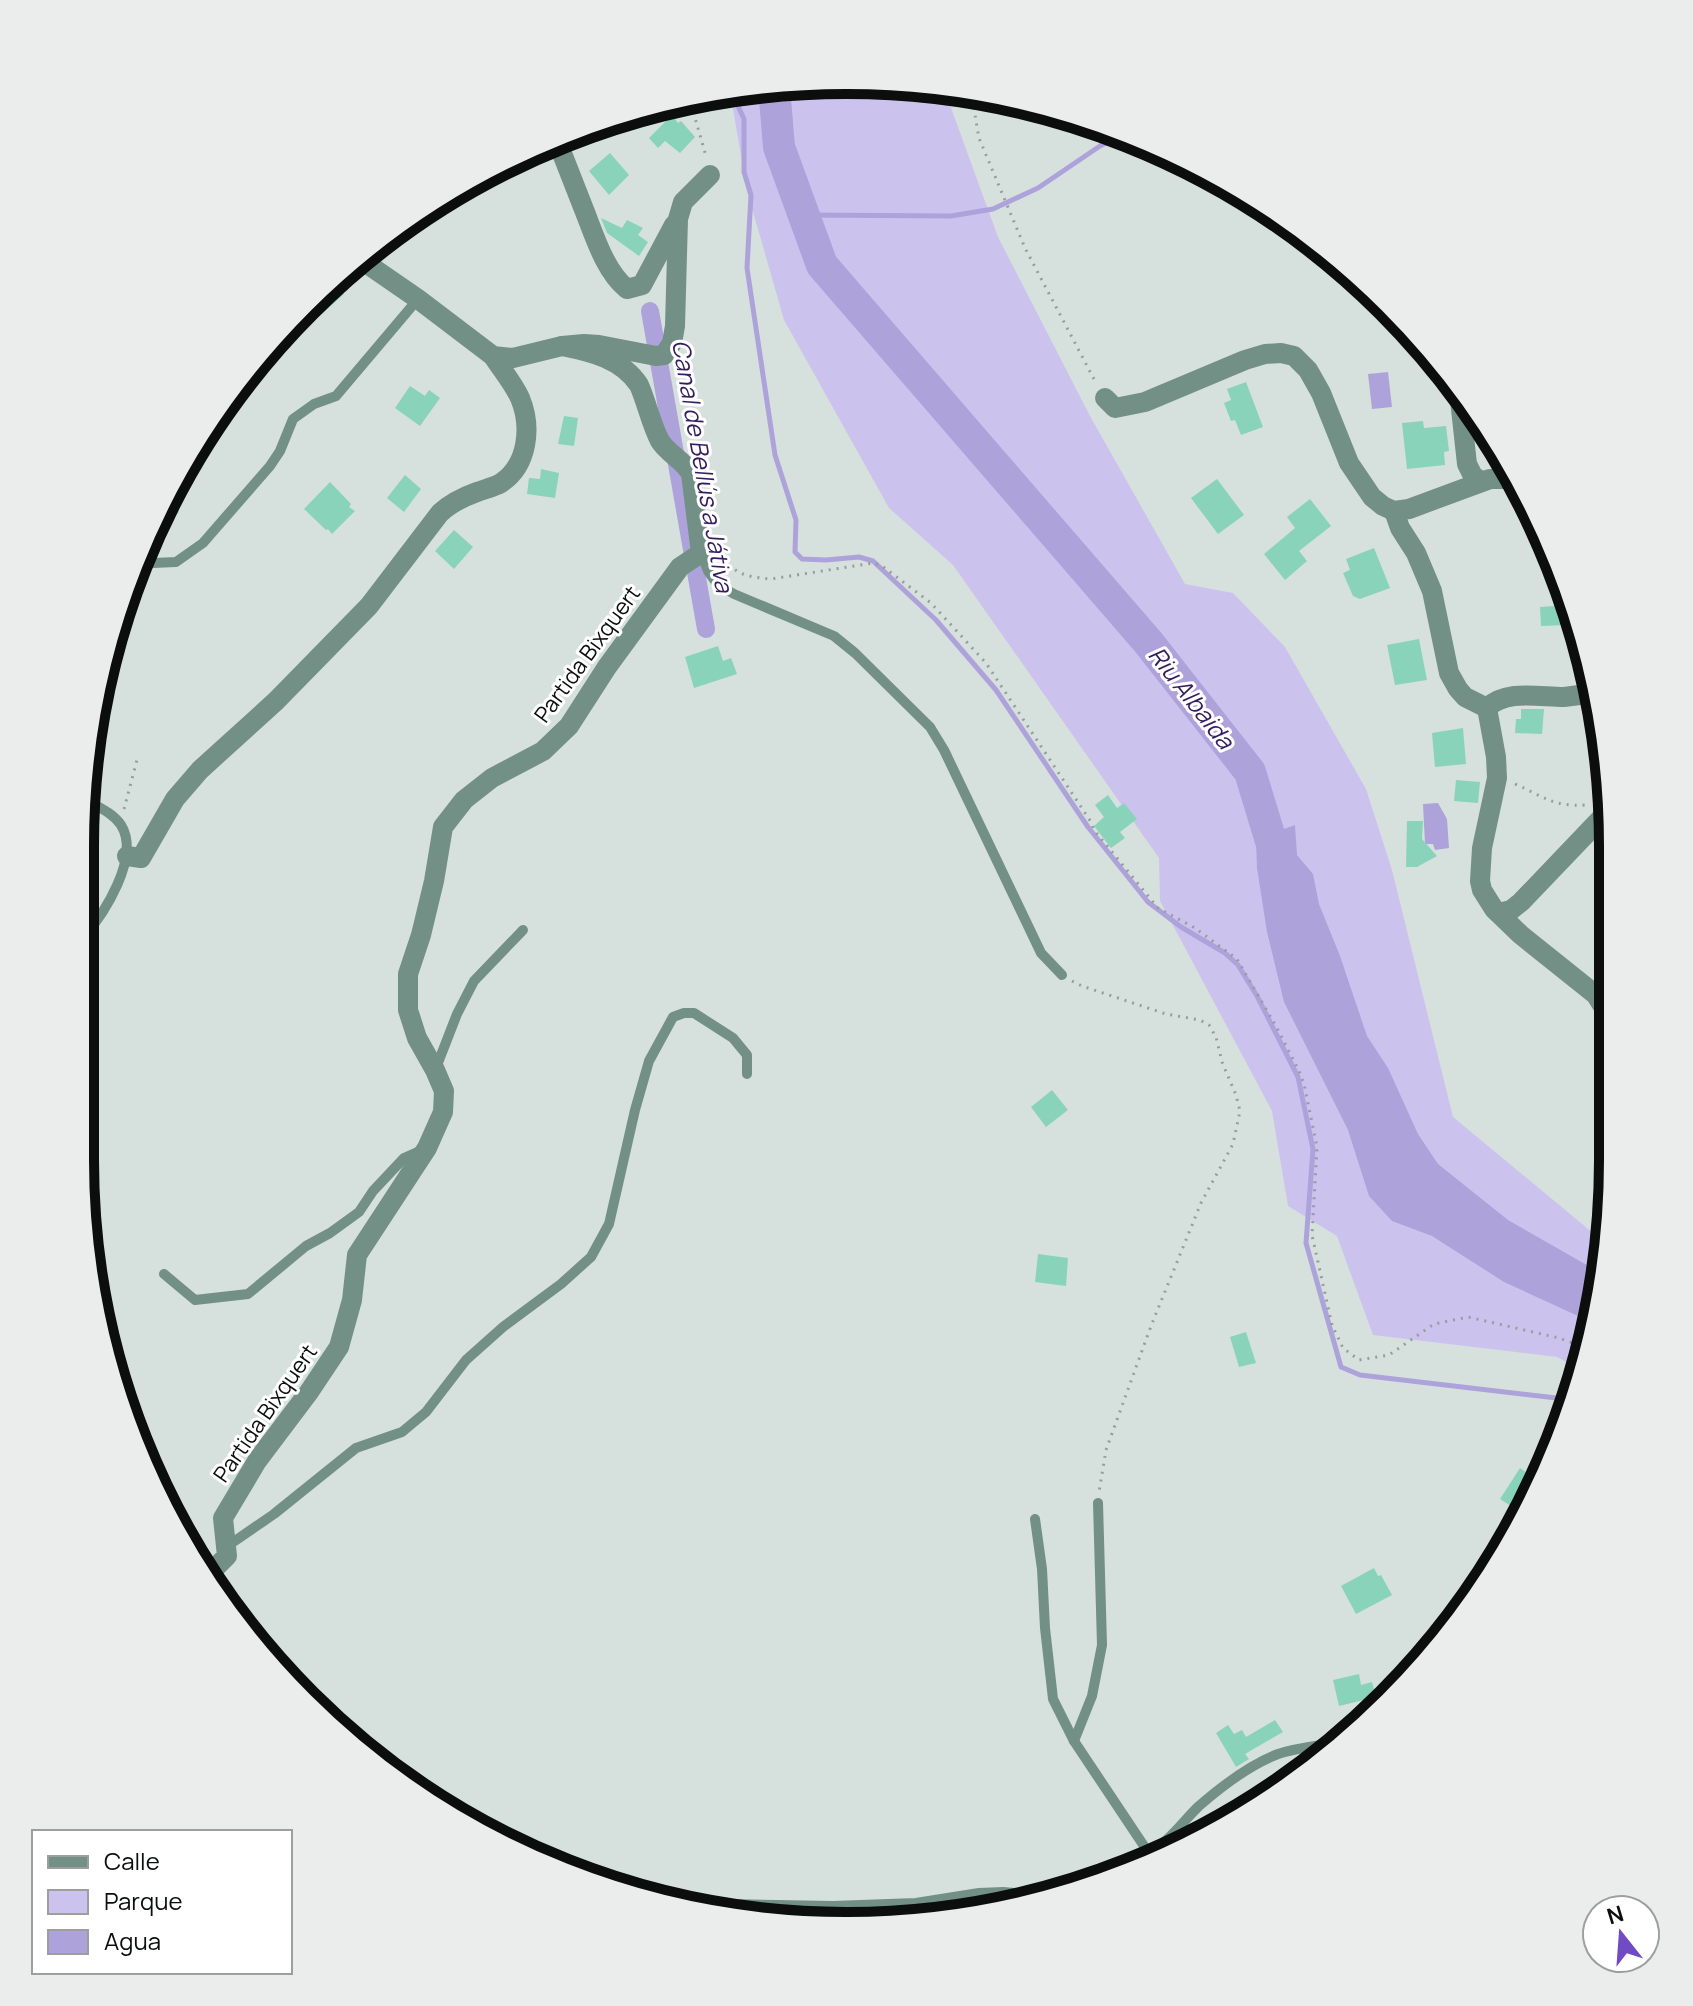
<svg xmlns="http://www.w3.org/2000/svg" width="1693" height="2006" font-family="Manrope,sans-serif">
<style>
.green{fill:#cbc3ee}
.water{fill:#aea2db}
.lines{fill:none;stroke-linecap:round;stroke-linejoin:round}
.stream{stroke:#aea2db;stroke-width:5}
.canal{stroke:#aea2db;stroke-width:18}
.river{stroke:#aea2db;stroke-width:32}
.building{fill:#89d3bb}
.path{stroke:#969e9b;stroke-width:3;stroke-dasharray:2 6;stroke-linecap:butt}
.lane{stroke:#739086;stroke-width:10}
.street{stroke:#739086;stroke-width:20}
.labels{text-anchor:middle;stroke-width:6;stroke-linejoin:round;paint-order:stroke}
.street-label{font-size:22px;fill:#0b0e0d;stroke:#fff}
.water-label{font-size:24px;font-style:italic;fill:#331d5f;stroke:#fff}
.rim{fill:none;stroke:#0b0e0d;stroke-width:10}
</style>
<rect width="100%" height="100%" fill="#d6e1dd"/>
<path class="green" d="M847 80 947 90 950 105 998 237 1090 416 1185 584 1233 593 1285 647 1366 789 1392 870 1453 1117 1605 1243 1580 1369 1557 1357 1373 1335 1337 1236 1288 1206 1272 1111 1160 901 1159 858 953 565 889 508 784 320 747 191 730 91Z"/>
<g class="water">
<path d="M1388 372 1392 407 1372 409 1368 374Z"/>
<path d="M1438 803 1447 819 1449 848 1435 850 1433 844H1425L1423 804Z"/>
<path d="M1295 825 1297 855 1313 874 1319 904 1340 956 1367 1036 1388 1068 1418 1134 1438 1164 1508 1220 1599 1272 1589 1321 1504 1282 1432 1236 1392 1221 1369 1196 1348 1130 1284 1002 1267 932 1257 868 1256 839Z"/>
</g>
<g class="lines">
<g class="stream">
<path d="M731 91 744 119V172L751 195 747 268 775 455 796 520 795 552 802 559 826 560 859 557 873 561 936 620 996 690 1088 827 1148 902 1181 927 1225 953 1238 965 1257 996 1298 1077 1313 1149 1306 1243 1341 1367 1360 1375 1574 1400"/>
<path d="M804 215 951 216 993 209 1038 188 1100 146 1124 134"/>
</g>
<path class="canal" d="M650 311 706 629"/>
<path class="river" d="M774 87 779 147 822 265 1148 642 1250 772 1282 877"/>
</g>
<g class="building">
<path d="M672 115 678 123 681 121 695 137 680 153 665 141 658 148 649 138Z"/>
<path d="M610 153 629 175 609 195 589 171Z"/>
<path d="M601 218 622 228 627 220 643 228 638 235 648 242 639 256 607 233Z"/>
<path d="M333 279 344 294 312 323 302 312Z"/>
<path d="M1246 382 1263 427 1241 435 1235 420 1231 421 1224 403 1231 400 1227 389Z"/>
<path d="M410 386 425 396 429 390 440 398 420 426 395 408Z"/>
<path d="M564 416 578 418 574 446 558 444Z"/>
<path d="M1423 421 1424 428 1446 426 1449 451 1444 452 1445 465 1407 469 1402 423Z"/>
<path d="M541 469 559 473 555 498 527 494 529 478 540 479Z"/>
<path d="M405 475 421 489 404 512 387 498Z"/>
<path d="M1217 479 1244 515 1218 534 1191 498Z"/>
<path d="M330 482 351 504 349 507 355 511 332 534 328 529 326 530 304 509Z"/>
<path d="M165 498 179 512 149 541 159 508Z"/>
<path d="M1310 499 1331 526 1299 551 1307 561 1285 580 1264 554 1295 528 1287 517Z"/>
<path d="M454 530 473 547 454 569 435 551Z"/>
<path d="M1374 548 1390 588 1360 599 1353 596 1343 573 1350 570 1346 559Z"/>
<path d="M1567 605 1568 625 1541 626 1540 607Z"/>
<path d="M1419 639 1427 680 1395 685 1387 645Z"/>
<path d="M718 646 723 661 731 658 737 674 694 688 685 657Z"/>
<path d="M1521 709H1544L1542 734 1515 733 1516 719H1521Z"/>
<path d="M1463 728 1466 764 1435 767 1432 733Z"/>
<path d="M1456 780 1480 782 1478 803 1454 801Z"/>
<path d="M1108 795 1117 808 1124 803 1137 819 1120 832 1125 838 1111 848 1094 826 1104 817 1095 805Z"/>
<path d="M1407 821H1423L1422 839 1437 856 1417 867H1406Z"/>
<path d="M1613 894V930L1594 908Z"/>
<path d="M1052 1090 1068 1110 1046 1127 1031 1107Z"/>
<path d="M1038 1254 1068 1258 1066 1286 1035 1282Z"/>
<path d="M1246 1332 1256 1363 1239 1367 1230 1337Z"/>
<path d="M1520 1468 1538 1481 1523 1514 1500 1499Z"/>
<path d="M1374 1568 1378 1576 1381 1575 1392 1595 1356 1614 1341 1586Z"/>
<path d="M1359 1674 1361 1685 1372 1682 1376 1697 1339 1706 1333 1680Z"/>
<path d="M1275 1720 1283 1732 1245 1754 1249 1759 1236 1767 1216 1733 1228 1725 1234 1734 1242 1730 1246 1737Z"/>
</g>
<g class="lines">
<g class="path">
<path d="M971 92 979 138 1025 248 1095 381"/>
<path d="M689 97 706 156"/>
<path d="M719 552C733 574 746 577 771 579L873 563 882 566 931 603 986 663 1091 822 1094 830 1158 908 1195 928 1237 959 1277 1028 1299 1071 1304 1084 1317 1147 1312 1235 1332 1325 1343 1348 1359 1360 1389 1355 1434 1324 1468 1317 1559 1338 1584 1347"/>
<path d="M1515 784C1545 797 1552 807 1587 805"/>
<path d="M124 809 138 756"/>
<path d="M1072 981 1082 986 1166 1014 1200 1020 1209 1025 1216 1037 1222 1062 1236 1095 1240 1111 1233 1144 1201 1203 1151 1326 1106 1450 1099 1492"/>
</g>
<g class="lane">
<path d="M701 553 708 571 718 585 734 594 834 636 855 653 930 727 944 750 1041 953 1062 975"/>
<path d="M143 560 153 563 176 562 203 543 270 466 280 451 293 419 314 404 336 396 418 299"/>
<path d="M83 938C104 914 141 857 121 825 113 813 98 807 86 800"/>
<path d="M82 1027V1015"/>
<path d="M436 1068 457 1014 474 981 523 930"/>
<path d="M164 1274 195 1300 248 1294 306 1246 330 1233 359 1212 373 1191 404 1158 422 1150"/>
<path d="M1035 1519 1042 1569 1045 1628 1053 1699 1074 1741 1148 1852"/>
<path d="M226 1547 274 1514 356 1448 402 1432 426 1412 466 1360 503 1327 561 1284 591 1257 609 1224 635 1110 649 1061 673 1017 684 1013H694L733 1038 747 1055V1074"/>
<path d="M1074 1741 1092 1696 1102 1645 1098 1503"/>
<path d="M1140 1867 1147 1859 1148 1852C1168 1844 1183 1821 1199 1806 1222 1786 1249 1765 1278 1754 1296 1748 1316 1746 1334 1743"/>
<path d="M689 1906 728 1904 833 1906 916 1903 979 1893 1003 1892 1036 1895"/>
</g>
<g class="street">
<path d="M556 138C565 161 574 184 583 207 594 234 604 270 627 289L642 285 674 225"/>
<path d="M360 259 418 299 493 356 513 358 562 346 584 344 599 345 656 356 664 355 672 343 675 326 678 219 683 202 710 175"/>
<path d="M1459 391 1467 464 1473 476 1481 481"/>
<path d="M1105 398 1115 408 1145 402 1245 360 1265 354 1281 353 1294 356 1308 370 1321 393 1349 463 1372 497 1383 506 1394 511 1409 509 1490 479H1508L1518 485"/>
<path d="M1394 511 1400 528 1416 553 1432 591 1449 673 1458 689 1465 697 1487 708"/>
<path d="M1597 691C1586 694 1575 696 1564 697 1539 697 1506 689 1487 708L1496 757 1497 778 1482 848 1480 881 1482 890 1494 909 1521 935 1596 995 1612 1021"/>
<path d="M127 856 141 858 175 799 200 770 276 701 369 606 440 513C451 503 463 497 477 492 485 489 494 487 501 483 528 465 532 427 520 398 513 383 502 370 493 356"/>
<path d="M1499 913 1511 910 1521 902 1609 810"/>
<path d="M209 1574 227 1556 223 1518 257 1461 309 1392 339 1347 352 1300 357 1255 427 1148 443 1112 444 1091 435 1070 417 1038 408 1010V974L421 935 434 881 443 827 464 800 492 778 543 751 569 726 607 667 680 567 701 553 691 474C684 460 668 454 660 441 651 424 647 403 639 385 622 359 592 352 562 346"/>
</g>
</g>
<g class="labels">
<g class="street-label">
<text transform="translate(587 654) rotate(-54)" y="8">Partida Bixquert</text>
<text transform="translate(265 1413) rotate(-55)" y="8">Partida Bixquert</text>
</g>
<g class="water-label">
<text transform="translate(702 466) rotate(80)" y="8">Canal de Bellús a Játiva</text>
<text transform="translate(1191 698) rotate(52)" y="8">Riu Albaida</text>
</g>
</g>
<path d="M0 0H1693V2006H0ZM846 94H847A752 752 0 0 1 1599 846V1160A752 752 0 0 1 847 1912H846A752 752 0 0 1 94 1160V846A752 752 0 0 1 846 94Z" fill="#ebecec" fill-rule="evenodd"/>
<path class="rim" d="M846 94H847A752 752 0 0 1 1599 846V1160A752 752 0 0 1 847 1912H846A752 752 0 0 1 94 1160V846A752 752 0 0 1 846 94Z"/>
<rect x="32" y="1830" width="260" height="144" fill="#ffffff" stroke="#9d9f9e" stroke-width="2"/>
<rect x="48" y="1856" width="40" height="12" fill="#739086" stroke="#9d9f9e" stroke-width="2"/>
<text x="104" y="1870" font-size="24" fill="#0b0e0d">Calle</text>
<rect x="48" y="1890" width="40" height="24" fill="#cbc3ee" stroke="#9d9f9e" stroke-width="2"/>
<text x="104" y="1910" font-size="24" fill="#0b0e0d">Parque</text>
<rect x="48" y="1930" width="40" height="24" fill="#aea2db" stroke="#9d9f9e" stroke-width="2"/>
<text x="104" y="1950" font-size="24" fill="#0b0e0d">Agua</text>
<g transform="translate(1621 1934) rotate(343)"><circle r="38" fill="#ffffff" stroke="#9d9f9e" stroke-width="2"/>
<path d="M0-6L14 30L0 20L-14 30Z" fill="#714bc4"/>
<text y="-12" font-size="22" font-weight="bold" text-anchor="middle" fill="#0b0e0d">N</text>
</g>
</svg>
